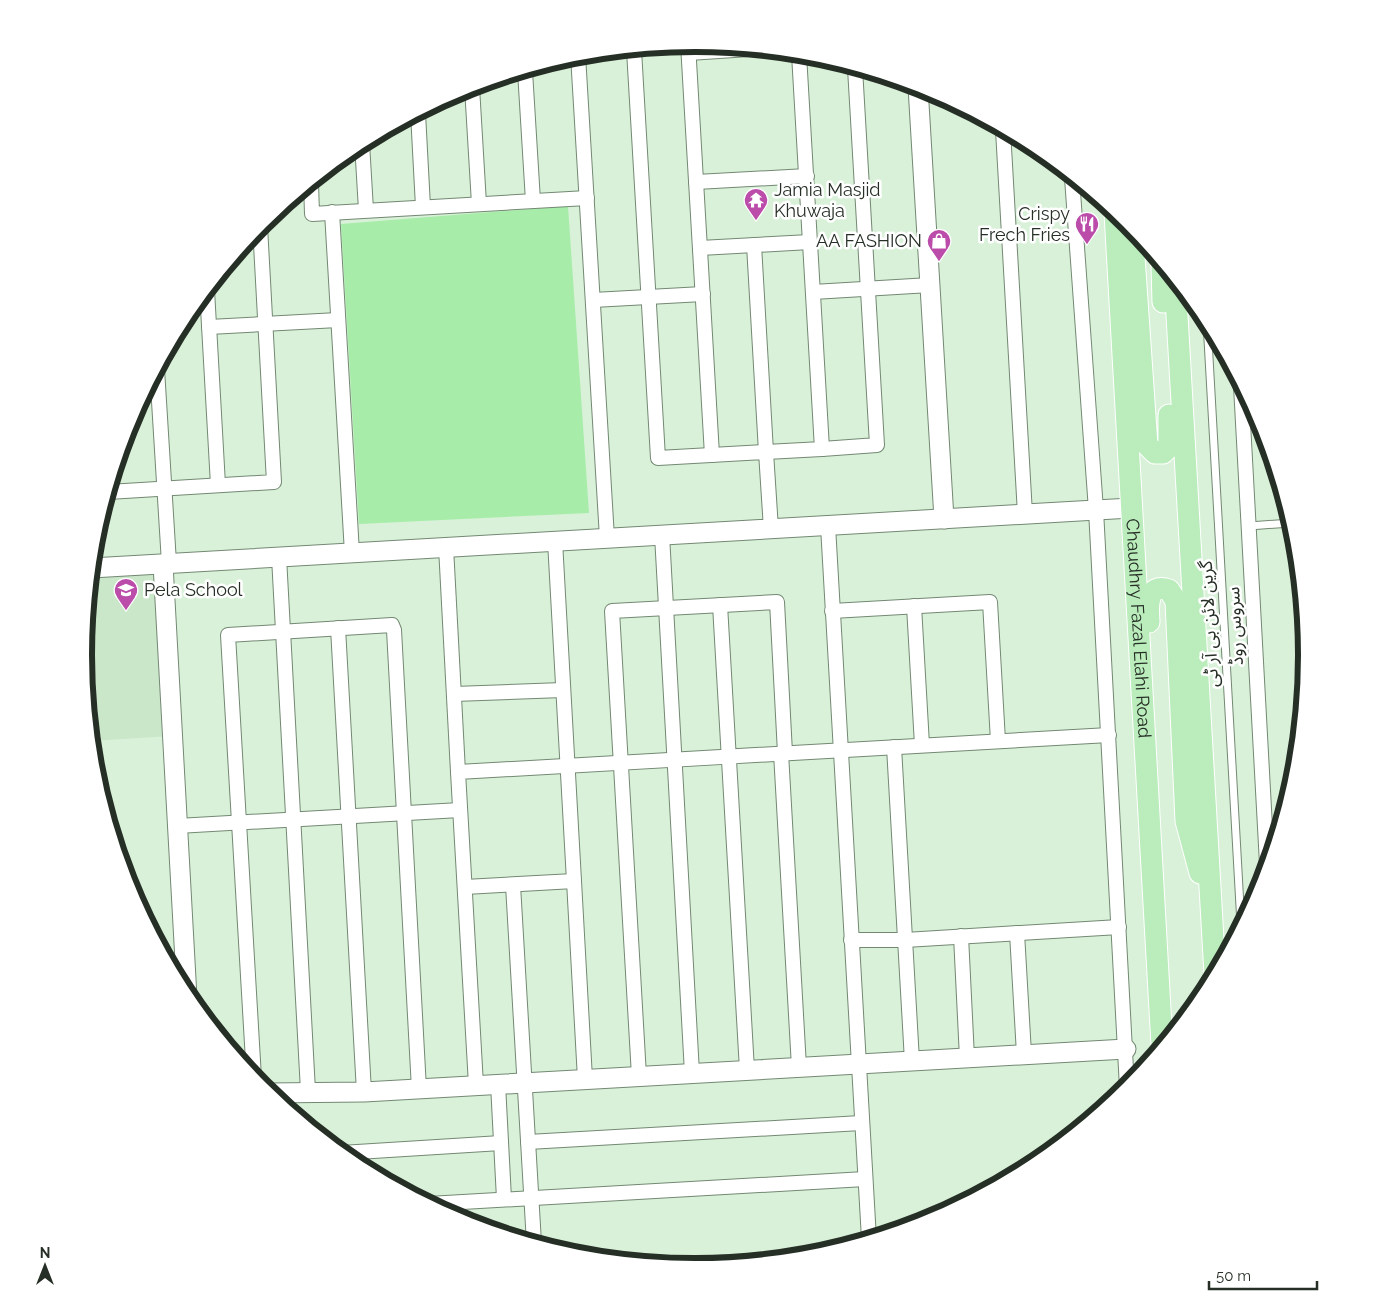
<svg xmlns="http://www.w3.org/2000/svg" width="1389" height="1311" font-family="Raleway,'Noto Sans Arabic',sans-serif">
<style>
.built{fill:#cae7ca}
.green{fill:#a7eda9}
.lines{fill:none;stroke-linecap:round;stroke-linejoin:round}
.lane-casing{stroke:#738873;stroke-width:9}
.street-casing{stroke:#738873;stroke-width:16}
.secondary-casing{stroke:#738873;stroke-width:21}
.primary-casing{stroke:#fff;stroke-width:23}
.lane{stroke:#fff;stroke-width:7}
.street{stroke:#fff;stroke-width:14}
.secondary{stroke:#fff;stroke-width:19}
.primary{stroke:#baecbc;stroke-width:21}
.labels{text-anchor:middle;stroke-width:5;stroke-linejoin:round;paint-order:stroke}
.poi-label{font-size:18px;fill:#262f26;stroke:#fff;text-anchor:start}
.street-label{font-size:18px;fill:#262f26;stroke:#fff}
.rim{fill:none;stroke:#262f26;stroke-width:6}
</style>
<rect width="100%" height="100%" fill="#d9f1d9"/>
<path class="built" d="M163 564 172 736 91 741 83 655 91 568Z"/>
<path class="green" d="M568 206 589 513 359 524 341 224Z"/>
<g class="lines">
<g class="lane-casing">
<g id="lane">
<path d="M1207 322 1241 924"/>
<path d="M1249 526 1291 523"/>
</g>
</g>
<g class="street-casing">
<g id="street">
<path d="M688 44 712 455"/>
<path d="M634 50 658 458 766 452 771 529"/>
<path d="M689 53 749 49"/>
<path d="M578 55 607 538"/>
<path d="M525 71 533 201"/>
<path d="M472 87 479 204"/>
<path d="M418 113 423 207"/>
<path d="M1003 130 1025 514"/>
<path d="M362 143 366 210"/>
<path d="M1072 178 1096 510 1127 1088"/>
<path d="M696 182 807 176"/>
<path d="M311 183 312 214 587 198"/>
<path d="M332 212 352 553"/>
<path d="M754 245 766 452 822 449 799 54"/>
<path d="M700 248 810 242"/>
<path d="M207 290 218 485"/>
<path d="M813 292 930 285"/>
<path d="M593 300 703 294"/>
<path d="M209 327 338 320"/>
<path d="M157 369 169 563"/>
<path d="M1241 386 1267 864"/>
<path d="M822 449 877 445 855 68"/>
<path d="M108 492 274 482 260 226"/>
<path d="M828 526 869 1239"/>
<path d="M662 535 692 1073"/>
<path d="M555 541 574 881"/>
<path d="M446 547 458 772"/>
<path d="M279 557 308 1091"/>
<path d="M720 605 747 1070"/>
<path d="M914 606 922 745"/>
<path d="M832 611 990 602 998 741"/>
<path d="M338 628 364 1092"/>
<path d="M454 694 563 690"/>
<path d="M894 747 912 1061"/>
<path d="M781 753 799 1067"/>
<path d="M177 826 460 810"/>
<path d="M513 885 534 1243"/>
<path d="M465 887 574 881 585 1079"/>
<path d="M1017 933 1024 1054"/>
<path d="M961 936 967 1058"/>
<path d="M851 940H905L1119 927"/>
<path d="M639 1076 612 611 777 602 785 753"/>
<path d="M254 1078 228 635 392 625 394 630 419 1089"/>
<path d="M498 1084 504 1199"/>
<path d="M476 1085 458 772 1109 735"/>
<path d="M528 1142 861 1123"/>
<path d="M341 1153 501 1143"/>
<path d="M428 1204 865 1179"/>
</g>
</g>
<g class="secondary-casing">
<g id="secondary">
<path d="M918 87 944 519"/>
<path d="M163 564 187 997"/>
<path d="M91 568 1131 508"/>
<path d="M268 1093 364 1092 1126 1049"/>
</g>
</g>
<g class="primary-casing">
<g id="primary">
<path id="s1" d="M1115 213 1162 1045"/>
<path d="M1132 228 1147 445 1155 453H1163L1169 447V415"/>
<path d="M1162 265 1163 302"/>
<path d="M1175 281 1215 974"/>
<path d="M1149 622C1148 608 1146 582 1169 590L1176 601 1186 821 1200 873"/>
</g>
</g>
<use href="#lane" class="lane"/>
<use href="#street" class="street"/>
<use href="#secondary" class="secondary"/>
<use href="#primary" class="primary"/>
</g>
<defs>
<g id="temple-pin" transform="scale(1.25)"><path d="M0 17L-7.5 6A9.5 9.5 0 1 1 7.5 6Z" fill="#bb4caa" stroke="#fff"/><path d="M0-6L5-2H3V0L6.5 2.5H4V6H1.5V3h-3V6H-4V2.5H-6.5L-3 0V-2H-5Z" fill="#fff"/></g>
<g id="restaurant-pin" transform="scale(1.25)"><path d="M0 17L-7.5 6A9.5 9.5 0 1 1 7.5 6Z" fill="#bb4caa" stroke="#fff"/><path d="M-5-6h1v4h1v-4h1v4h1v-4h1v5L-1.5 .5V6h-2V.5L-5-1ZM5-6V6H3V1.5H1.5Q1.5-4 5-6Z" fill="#fff"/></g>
<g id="shop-pin" transform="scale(1.25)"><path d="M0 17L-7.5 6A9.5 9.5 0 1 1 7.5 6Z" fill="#bb4caa" stroke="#fff"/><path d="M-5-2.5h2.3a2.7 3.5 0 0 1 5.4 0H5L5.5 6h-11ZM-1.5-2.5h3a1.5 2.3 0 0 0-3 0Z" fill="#fff"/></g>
<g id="school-pin" transform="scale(1.25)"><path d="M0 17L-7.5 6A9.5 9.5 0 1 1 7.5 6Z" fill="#bb4caa" stroke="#fff"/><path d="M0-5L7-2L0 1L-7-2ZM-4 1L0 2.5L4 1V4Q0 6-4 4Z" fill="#fff"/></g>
</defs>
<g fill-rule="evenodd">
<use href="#temple-pin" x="756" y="200"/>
<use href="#restaurant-pin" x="1087" y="224"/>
<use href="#shop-pin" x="939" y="241"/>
<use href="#school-pin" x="126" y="590"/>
</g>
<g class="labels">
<g class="poi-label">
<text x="774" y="196">Jamia Masjid<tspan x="774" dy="21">Khuwaja</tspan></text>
<text x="1070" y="220" text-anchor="end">Crispy<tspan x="1070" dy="21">Frech Fries</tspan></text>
<text x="922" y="247" text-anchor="end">AA FASHION</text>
<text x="144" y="596">Pela School</text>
</g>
<g class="street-label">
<text transform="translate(1209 624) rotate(-93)" y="6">گرین لائن بی آر ٹی</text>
<text transform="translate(1235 626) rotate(-93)" y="6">سروس روڈ</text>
<text dy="6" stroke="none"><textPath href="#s1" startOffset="416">Chaudhry Fazal Elahi Road</textPath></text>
</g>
</g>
<path d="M0 0H1389V1311H0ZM92 655a603 603 0 1 1 1206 0a603 603 0 1 1-1206 0Z" fill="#fff" fill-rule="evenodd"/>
<path class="rim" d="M92 655a603 603 0 1 1 1206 0a603 603 0 1 1-1206 0Z"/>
<g transform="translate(45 1266)" stroke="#ffffff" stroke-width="4" paint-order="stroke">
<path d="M0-4L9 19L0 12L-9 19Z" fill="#262f26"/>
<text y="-8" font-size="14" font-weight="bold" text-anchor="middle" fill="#262f26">N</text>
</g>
<path d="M1209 1281v8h108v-8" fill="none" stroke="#262f26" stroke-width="2.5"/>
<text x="1216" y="1281" font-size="15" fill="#262f26" stroke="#ffffff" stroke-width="4" paint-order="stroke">50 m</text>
</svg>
